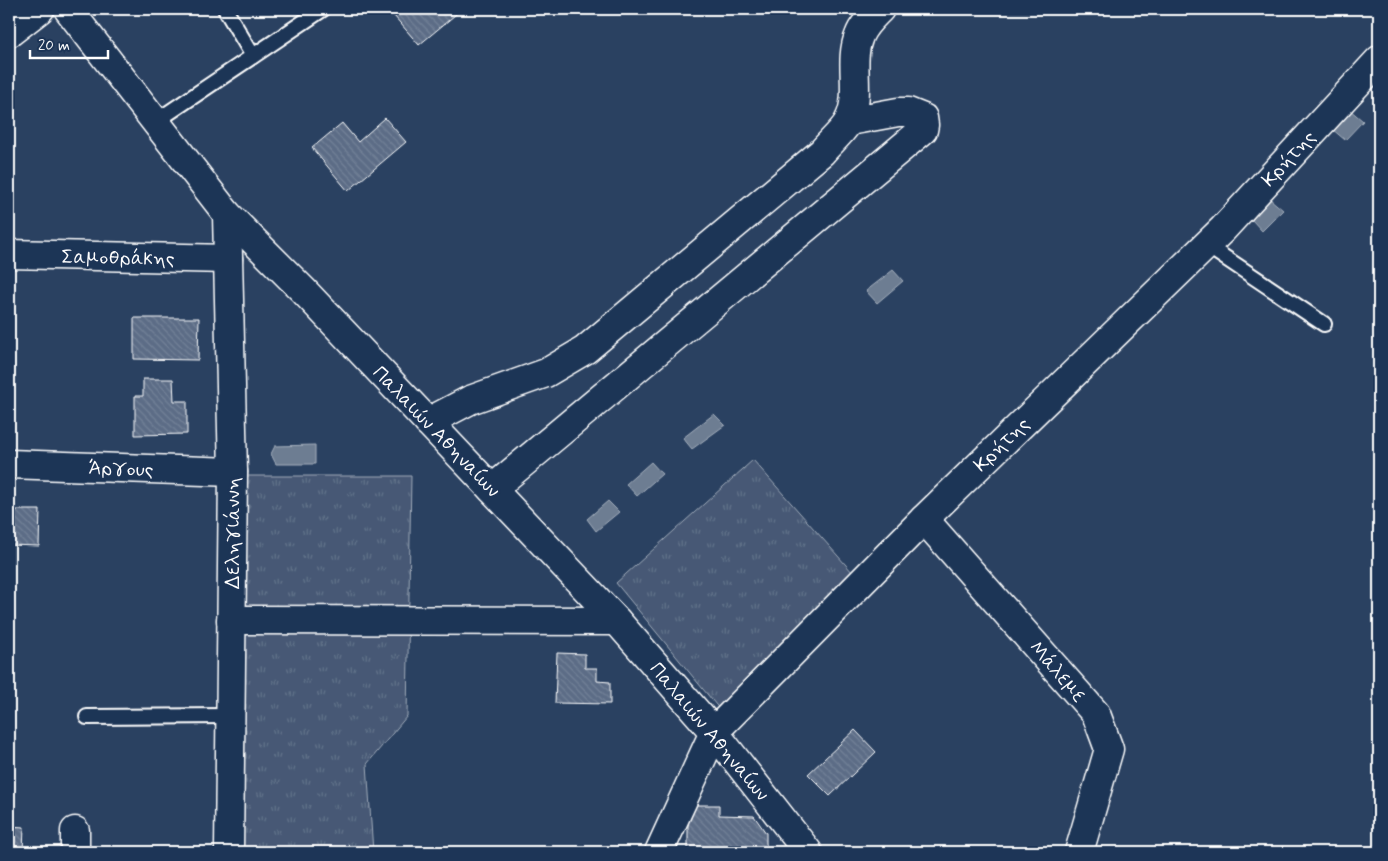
<svg xmlns="http://www.w3.org/2000/svg" width="1388" height="861" font-family="Mynerve,sans-serif">
<style>
.grass{fill:url(#grass-tufts);stroke:#a2acba}
.water{fill:#6d7d92;stroke:#a7b1be}
.building{fill:url(#building-back-hatch);stroke:#fff}
.lines{fill:none;stroke-linecap:round;stroke-linejoin:round}
.lane-casing{stroke:#fff;stroke-width:18}
.street-casing{stroke:#fff;stroke-width:31}
.secondary-casing{stroke:#fff;stroke-width:31}
.primary-casing{stroke:#fff;stroke-width:31}
.lane{stroke:#1d3557;stroke-width:14}
.street{stroke:#1d3557;stroke-width:28}
.secondary{stroke:#1d3557;stroke-width:28}
.primary{stroke:#1d3557;stroke-width:28}
.labels{text-anchor:middle;stroke-width:5;stroke-linejoin:round;paint-order:stroke}
.street-label{font-size:20px;fill:#fff;stroke:#1d3557}
</style>
<defs>
<pattern id="grass-tufts" width="24" height="20" patternUnits="userSpaceOnUse" patternTransform="scale(1.25)"><rect width="24" height="20" fill="#465975"/><path d="M3 7l-1-3M5 7V3M7 7l1-3M15 17l-1-3M17 17v-4M19 17l1-3" fill="none" stroke="#62728a"/></pattern>
<pattern id="building-back-hatch" width="6" height="6" patternUnits="userSpaceOnUse" patternTransform="scale(1.25)"><rect width="6" height="6" fill="#5b6c86"/><path d="M-1 5l2 2M0 0l6 6M5-1l2 2" fill="none" stroke="#748298"/></pattern>
</defs>
<rect width="100%" height="100%" fill="#2a4161"/>
<filter id="ink" filterUnits="userSpaceOnUse"><feTurbulence type="fractalNoise" baseFrequency=".02" numOctaves="2"/><feDisplacementMap in="SourceGraphic" scale="10" xChannelSelector="R" yChannelSelector="G"/><feConvolveMatrix kernelMatrix="1 2 1 2 8 2 1 2 1" color-interpolation-filters="sRGB"/></filter>
<g filter="url(#ink)">
<g class="grass">
<path d="M753 460 853 573 721 711 616 583Z"/>
<path d="M245 476H411L407 716 367 764 373 852H242Z"/>
</g>
<g class="water">
<path d="M1349 109 1363 121 1345 140 1332 129Z"/>
<path d="M1270 199 1283 210 1262 231 1252 220Z"/>
<path d="M893 270 903 281 877 303 866 291Z"/>
<path d="M714 414 725 425 692 449 683 438Z"/>
<path d="M315 445V464H276L271 454 275 446Z"/>
<path d="M651 462 662 474 637 496 626 484Z"/>
<path d="M608 501 619 512 596 531 587 519Z"/>
</g>
<g class="building">
<path d="M388 9H460L461 10 419 45Z"/>
<path d="M385 118 406 142 348 191 312 148 342 123 358 142Z"/>
<path d="M134 318H199L198 360 134 359Z"/>
<path d="M143 379H173L174 401H187V434L135 435V396H143Z"/>
<path d="M9 510H40L39 546 9 545Z"/>
<path d="M557 653 585 654V668H597V681L610 682V704L555 703Z"/>
<path d="M855 730 876 752 830 796 808 774Z"/>
<path d="M688 805H719V815L754 816 766 833V852H688Z"/>
<path d="M9 826 24 827 23 852H9Z"/>
</g>
<g class="lines">
<g class="lane-casing">
<g id="lane">
<path d="M225 9 253 56"/>
<path d="M155 122 323 9"/>
<path d="M1206 245 1324 324"/>
<path d="M87 717 230 716"/>
</g>
</g>
<g class="street-casing">
<g id="street">
<path d="M227 214 303 290 617 621 714 732 808 852"/>
<path d="M9 254 228 259"/>
<path d="M428 422 470 400 546 373 585 350 822 152C829 143 845 130 849 120 862 94 848 62 859 36 863 25 872 17 880 9"/>
<path d="M9 464 233 472"/>
<path d="M492 489 923 130 924 125 923 118 908 112H898L849 121"/>
<path d="M924 519 1096 714 1109 749 1079 852"/>
<path d="M231 620 617 621"/>
<path d="M75 852V831"/>
<path d="M659 852 714 732 924 519 1223 229 1379 60"/>
</g>
</g>
<g class="secondary-casing">
<path id="secondary" d="M68 9 227 214 233 472 229 852"/>
</g>
<g class="primary-casing">
<path id="primary" d="M9 33 40 9"/>
</g>
<use href="#lane" class="lane"/>
<use href="#street" class="street"/>
<use href="#secondary" class="secondary"/>
<use href="#primary" class="primary"/>
</g>
</g>
<g class="labels">
<g class="street-label">
<text transform="translate(1288 158) rotate(-47)" y="7">Κρήτης</text>
<text transform="translate(118 257) rotate(1)" y="7">Σαμοθράκης</text>
<text transform="translate(437 431) rotate(46)" y="7">Παλαιών Αθηναίων</text>
<text transform="translate(1001 444) rotate(-44)" y="7">Κρήτης</text>
<text transform="translate(121 468) rotate(2)" y="7">Άργους</text>
<text transform="translate(232 533) rotate(-90)" y="7">Δεληγιάννη</text>
<text transform="translate(1058 671) rotate(49)" y="7">Μάλεμε</text>
<text transform="translate(710 731) rotate(50)" y="7">Παλαιών Αθηναίων</text>
</g>
</g>
<rect width="1388" height="861" fill="none" stroke="#1d3557" stroke-width="30"/>
<rect x="15" y="15" width="1358" height="831" fill="none" stroke="#fff" stroke-width="2" filter="url(#ink)"/>
<path d="M30 50v8h78v-8" fill="none" stroke="#ffffff" stroke-width="2.5"/>
<text x="38" y="50" font-size="15" fill="#ffffff" stroke="#1d3557" stroke-width="4" paint-order="stroke">20 m</text>
</svg>
